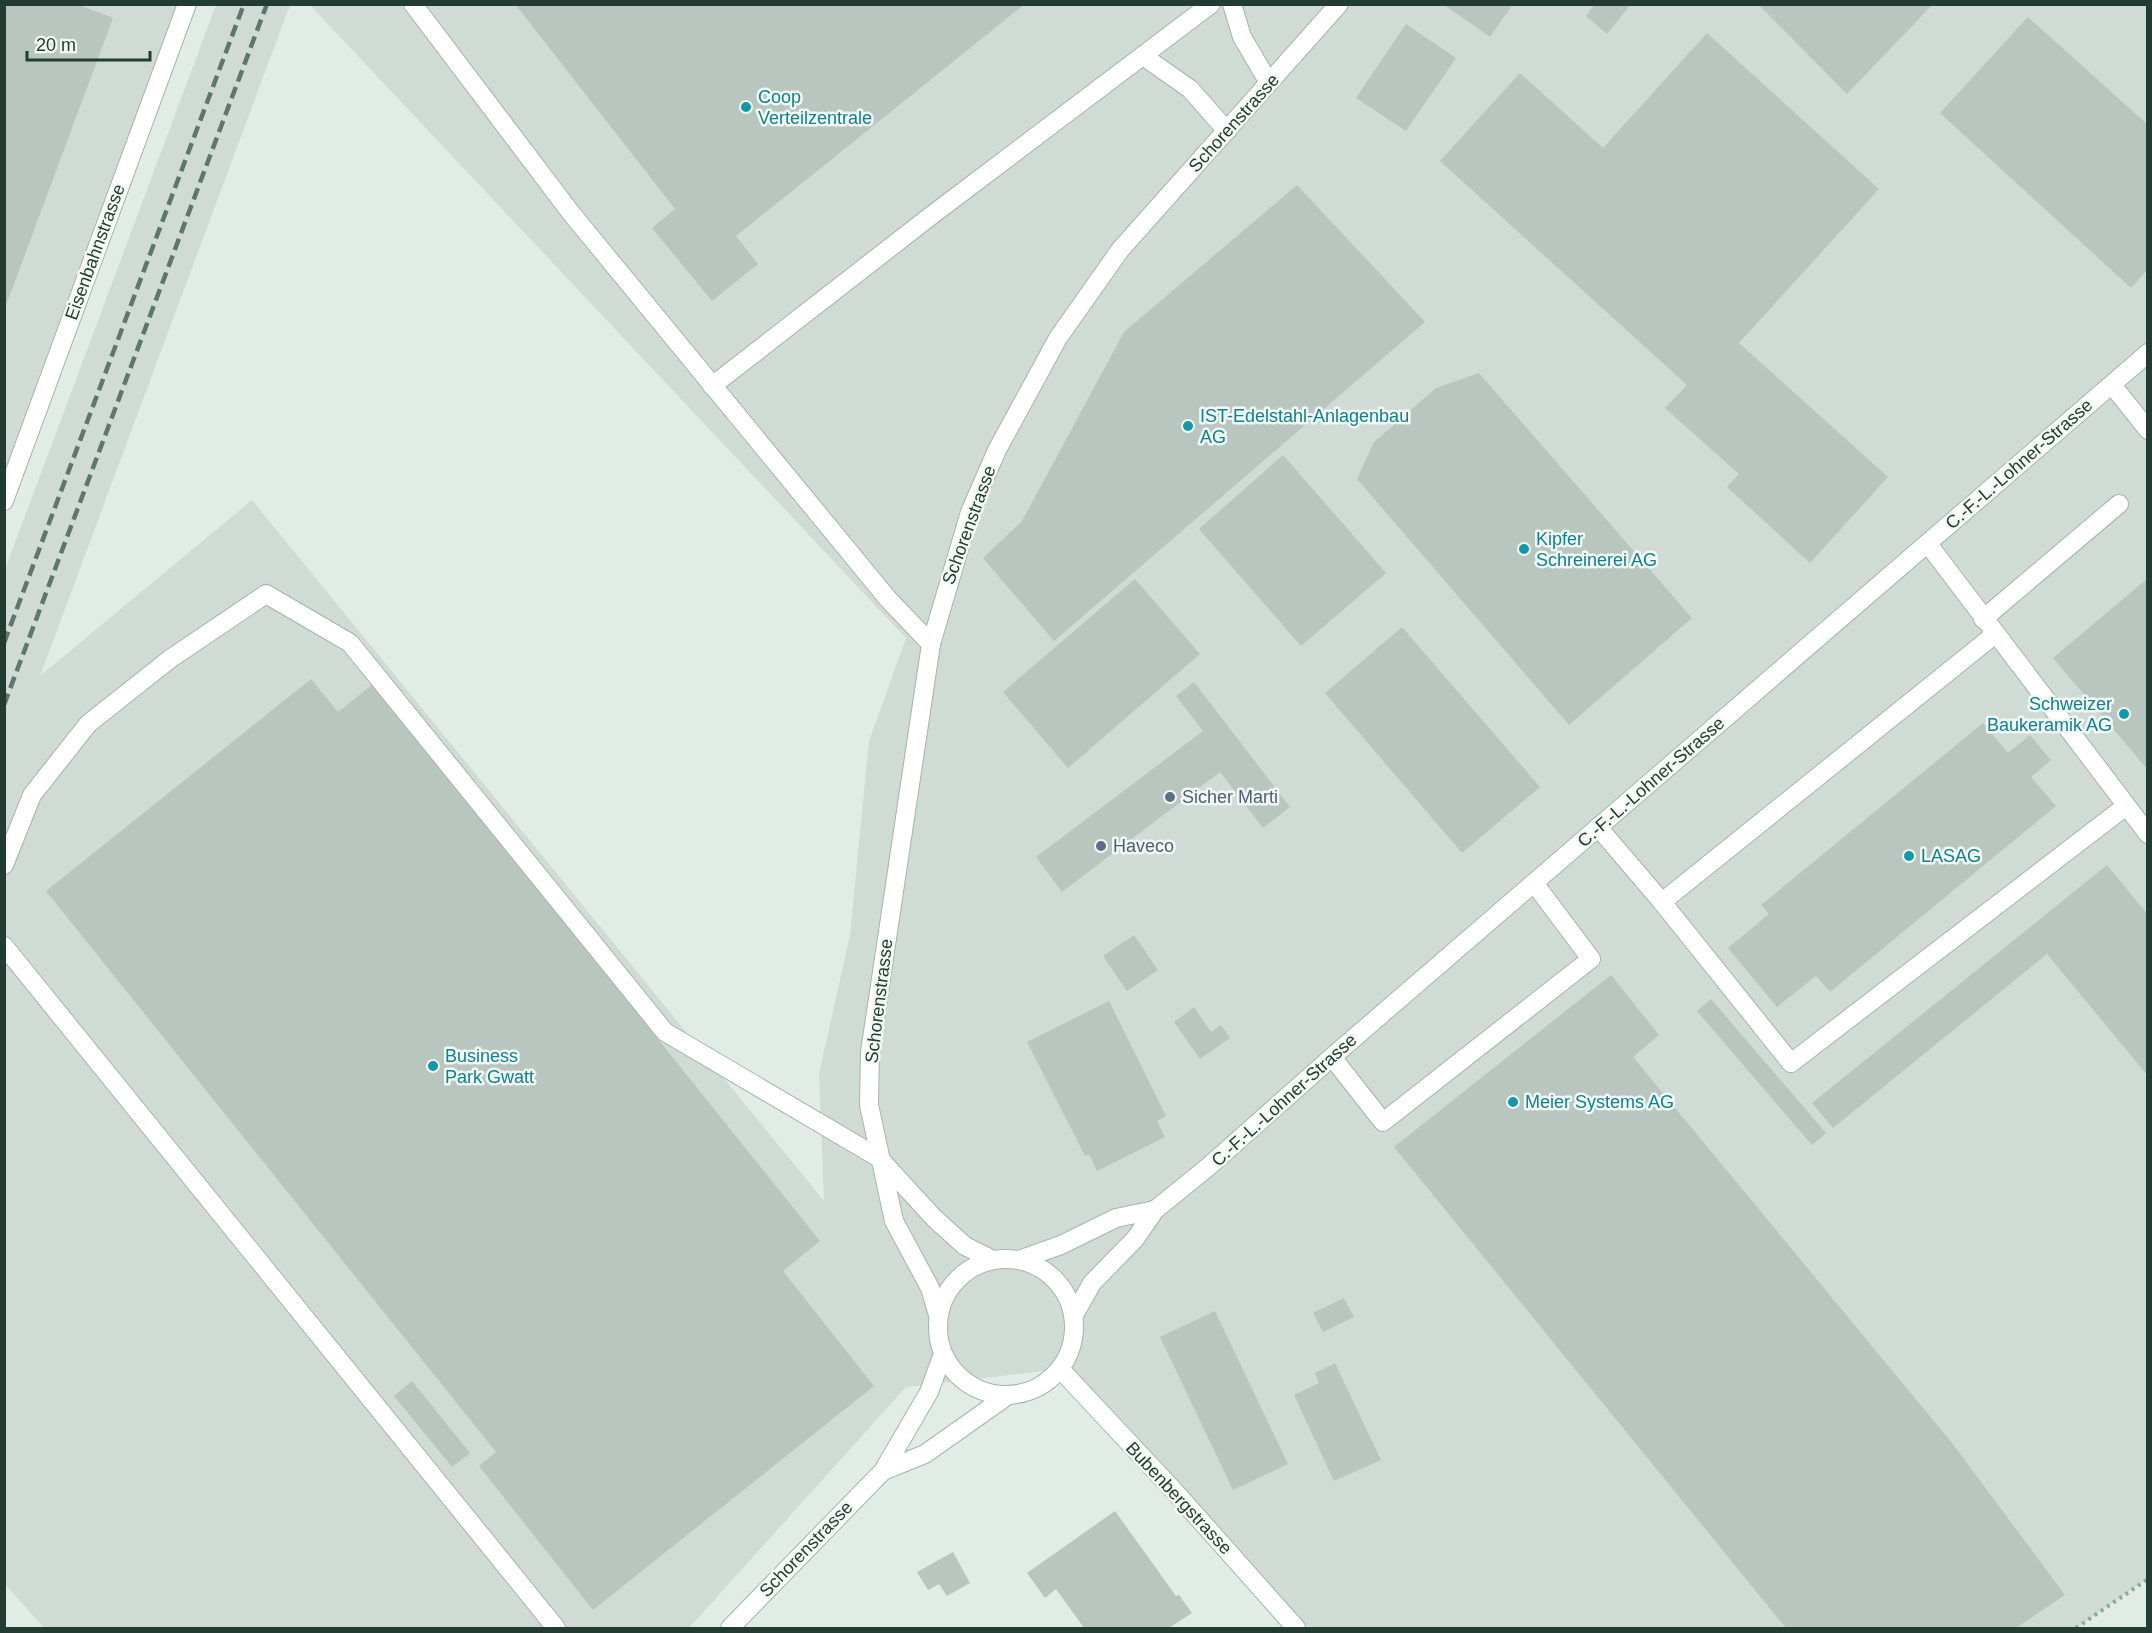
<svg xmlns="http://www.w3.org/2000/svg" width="2152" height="1633" font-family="Arial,sans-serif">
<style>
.built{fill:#d0dbd5}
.building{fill:#b8c6bf}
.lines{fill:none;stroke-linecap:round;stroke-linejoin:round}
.lane-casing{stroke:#a5b4ad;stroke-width:20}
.street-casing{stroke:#a5b4ad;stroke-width:20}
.secondary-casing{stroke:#a1b7ad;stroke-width:20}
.path{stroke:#84ad9d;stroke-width:4;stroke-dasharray:3 4.5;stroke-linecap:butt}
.lane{stroke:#fff;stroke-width:18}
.street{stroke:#fff;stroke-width:18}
.secondary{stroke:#fff;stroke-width:18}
.rail{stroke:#5e776e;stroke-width:4.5;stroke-dasharray:12 6;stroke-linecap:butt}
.culture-dot{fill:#0f9aa8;stroke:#f3f8f5;stroke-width:2}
.service-dot{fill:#5c6f8a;stroke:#f3f8f5;stroke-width:2}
.labels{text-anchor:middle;stroke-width:5;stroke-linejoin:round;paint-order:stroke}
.culture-label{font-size:18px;fill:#0d838f;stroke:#f3f8f5;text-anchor:start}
.street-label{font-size:18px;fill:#233c33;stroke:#f3f8f5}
.service-label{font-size:18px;fill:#4e5e75;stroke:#f3f8f5;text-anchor:start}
</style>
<rect width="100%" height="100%" fill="#e2ece6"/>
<g class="built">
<path d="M5 5H187L5 501Z"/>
<path d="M216 5H290L40 676 252 500 824 1201 819 1074 850 935 869 741 906 638 310 5H2147V1579L2076 1628H1296L1060 1369 906 1387 689 1628H44L4 1583V572Z"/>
</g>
<g class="building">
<path d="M4 4H77L113 18 5 308Z"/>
<path d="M515 4H1025L736 236 758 264 712 301 652 228 675 209Z"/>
<path d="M1443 4H1513L1490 37Z"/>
<path d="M1595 4H1631L1607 34 1586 16Z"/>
<path d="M1758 4H1933L1847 94Z"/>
<path d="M2028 17 2148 125V269L2131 288 1940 113Z"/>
<path d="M1406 24 1456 58 1406 131 1356 98Z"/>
<path d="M1707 33 1879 189 1739 343 1888 477 1810 563 1727 487 1739 474 1665 408 1687 385 1440 161 1520 73 1603 148Z"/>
<path d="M1297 185 1425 322 1054 641 983 558 1022 521 1124 332Z"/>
<path d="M1479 373 1692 618 1569 725 1357 479 1374 442 1436 388Z"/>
<path d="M1283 455 1386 573 1301 646 1199 529Z"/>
<path d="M2148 578V770L2053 658Z"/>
<path d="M1135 579 1200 654 1068 768 1003 692Z"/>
<path d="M1402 627 1540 787 1462 853 1325 693Z"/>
<path d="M311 679 338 712 373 684 820 1241 783 1271 874 1386 593 1610 479 1466 496 1452 46 891Z"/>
<path d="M1194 682 1290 807 1263 828 1220 772 1062 892 1036 857 1203 731 1176 696Z"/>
<path d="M1983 723 2008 753 2030 735 2051 760 2031 777 2056 806 1830 992 1816 976 1777 1007 1728 948 1769 914 1761 905Z"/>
<path d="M2107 865 2148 915V1076L2047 954 1833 1128 1812 1103Z"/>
<path d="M1134 935 1158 970 1127 991 1103 956Z"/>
<path d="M1611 975 1659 1035 1633 1057 1952 1443 2065 1595 2016 1628H1786L1394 1147Z"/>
<path d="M1711 999 1826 1133 1812 1145 1697 1011Z"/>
<path d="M1109 1001 1166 1116 1157 1121 1165 1137 1097 1171 1089 1154 1085 1156 1027 1042Z"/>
<path d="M1194 1007 1211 1032 1221 1025 1230 1038 1200 1059 1174 1022Z"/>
<path d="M1344 1298 1354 1317 1323 1332 1313 1313Z"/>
<path d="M1215 1311 1288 1464 1233 1490 1160 1337Z"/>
<path d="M1335 1363 1381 1460 1334 1481 1294 1395 1319 1383 1315 1373Z"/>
<path d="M412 1381 470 1453 452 1467 394 1396Z"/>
<path d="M1115 1511 1176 1596 1179 1595 1192 1613 1169 1628H1084L1056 1589 1045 1598 1027 1573Z"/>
<path d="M953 1552 970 1583 947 1596 939 1584 928 1590 917 1572Z"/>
</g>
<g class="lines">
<g class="lane-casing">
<g id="lane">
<path d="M413 4 571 213 888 599 931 644"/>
<path d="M1232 4 1242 37 1269 83"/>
<path d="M1143 56 1190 89 1227 131"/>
<path d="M2112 385 2148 430"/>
<path d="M712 386 932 215 1211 4"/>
<path d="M1928 544 2148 834"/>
<path d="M1983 619 2119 504"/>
<path d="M1598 827 1662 902 1994 635"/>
<path d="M4 865 32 795 88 724 170 659 266 594 350 643 665 1032 879 1158 934 1218 965 1246 993 1260"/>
<path d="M1662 902 1791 1063 2126 806"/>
<path d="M4 946 556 1628"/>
<path d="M1332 1057 1383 1122 1591 959 1534 883"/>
<path d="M938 1315 930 1288 894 1221 869 1105 870 1052 931 644 970 512 997 450 1058 338 1120 250 1339 4"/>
</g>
</g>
<g class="street-casing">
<g id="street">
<path d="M4 501 187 4"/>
<path d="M1060 1369 1176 1493 1296 1628"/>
</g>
</g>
<g class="secondary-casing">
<g id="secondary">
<circle cx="1006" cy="1327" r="68"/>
<path d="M1019 1260 1061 1245 1116 1218 1155 1210"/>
<path d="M1074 1315 1092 1283 1135 1239 1155 1210 1208 1167 1332 1057 2148 353"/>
<path d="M883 1471 925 1454 1007 1396"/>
<path d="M730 1628 883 1471 929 1392 943 1354"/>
</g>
</g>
<path class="path" d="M2076 1628 2148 1579"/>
<use href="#lane" class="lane"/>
<use href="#street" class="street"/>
<use href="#secondary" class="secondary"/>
<g class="rail">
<path d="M4 643 244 4"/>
<path d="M4 705 267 4"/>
</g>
</g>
<g class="culture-dot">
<circle cx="746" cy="107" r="6"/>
<circle cx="1188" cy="426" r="6"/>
<circle cx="1524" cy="549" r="6"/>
<circle cx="2124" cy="714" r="6"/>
<circle cx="1909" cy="856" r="6"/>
<circle cx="433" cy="1066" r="6"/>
<circle cx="1513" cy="1102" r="6"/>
</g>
<g class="service-dot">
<circle cx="1170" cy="797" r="6"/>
<circle cx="1101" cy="846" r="6"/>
</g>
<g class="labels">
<g class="culture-label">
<text x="758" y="103">Coop<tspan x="758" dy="21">Verteilzentrale</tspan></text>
<text x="1200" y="422">IST-Edelstahl-Anlagenbau<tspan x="1200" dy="21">AG</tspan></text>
<text x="1536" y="545">Kipfer<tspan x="1536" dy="21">Schreinerei AG</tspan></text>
<text x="2112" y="710" text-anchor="end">Schweizer<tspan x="2112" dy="21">Baukeramik AG</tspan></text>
<text x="1921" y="862">LASAG</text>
<text x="445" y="1062">Business<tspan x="445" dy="21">Park Gwatt</tspan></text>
<text x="1525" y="1108">Meier Systems AG</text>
</g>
<g class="street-label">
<text transform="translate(1234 123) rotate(-48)" y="6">Schorenstrasse</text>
<text transform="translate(95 252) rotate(-70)" y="6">Eisenbahnstrasse</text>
<text transform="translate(2019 464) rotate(-41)" y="6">C.-F.-L.-Lohner-Strasse</text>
<text transform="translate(969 525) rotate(-70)" y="6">Schorenstrasse</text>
<text transform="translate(1651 782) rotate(-41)" y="6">C.-F.-L.-Lohner-Strasse</text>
<text transform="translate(879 1001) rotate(-83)" y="6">Schorenstrasse</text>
<text transform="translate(1284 1100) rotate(-42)" y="6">C.-F.-L.-Lohner-Strasse</text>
<text transform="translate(1179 1498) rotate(47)" y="6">Bubenbergstrasse</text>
<text transform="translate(806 1549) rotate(-46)" y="6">Schorenstrasse</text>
</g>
<g class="service-label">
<text x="1182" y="803">Sicher Marti</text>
<text x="1113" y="852">Haveco</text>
</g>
</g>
<rect width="2152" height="1633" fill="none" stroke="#233c33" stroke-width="12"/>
<path d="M27 51v9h123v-9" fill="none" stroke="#233c33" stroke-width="3"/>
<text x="36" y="51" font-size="18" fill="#233c33" stroke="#f3f8f5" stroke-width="4.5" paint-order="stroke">20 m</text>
</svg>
